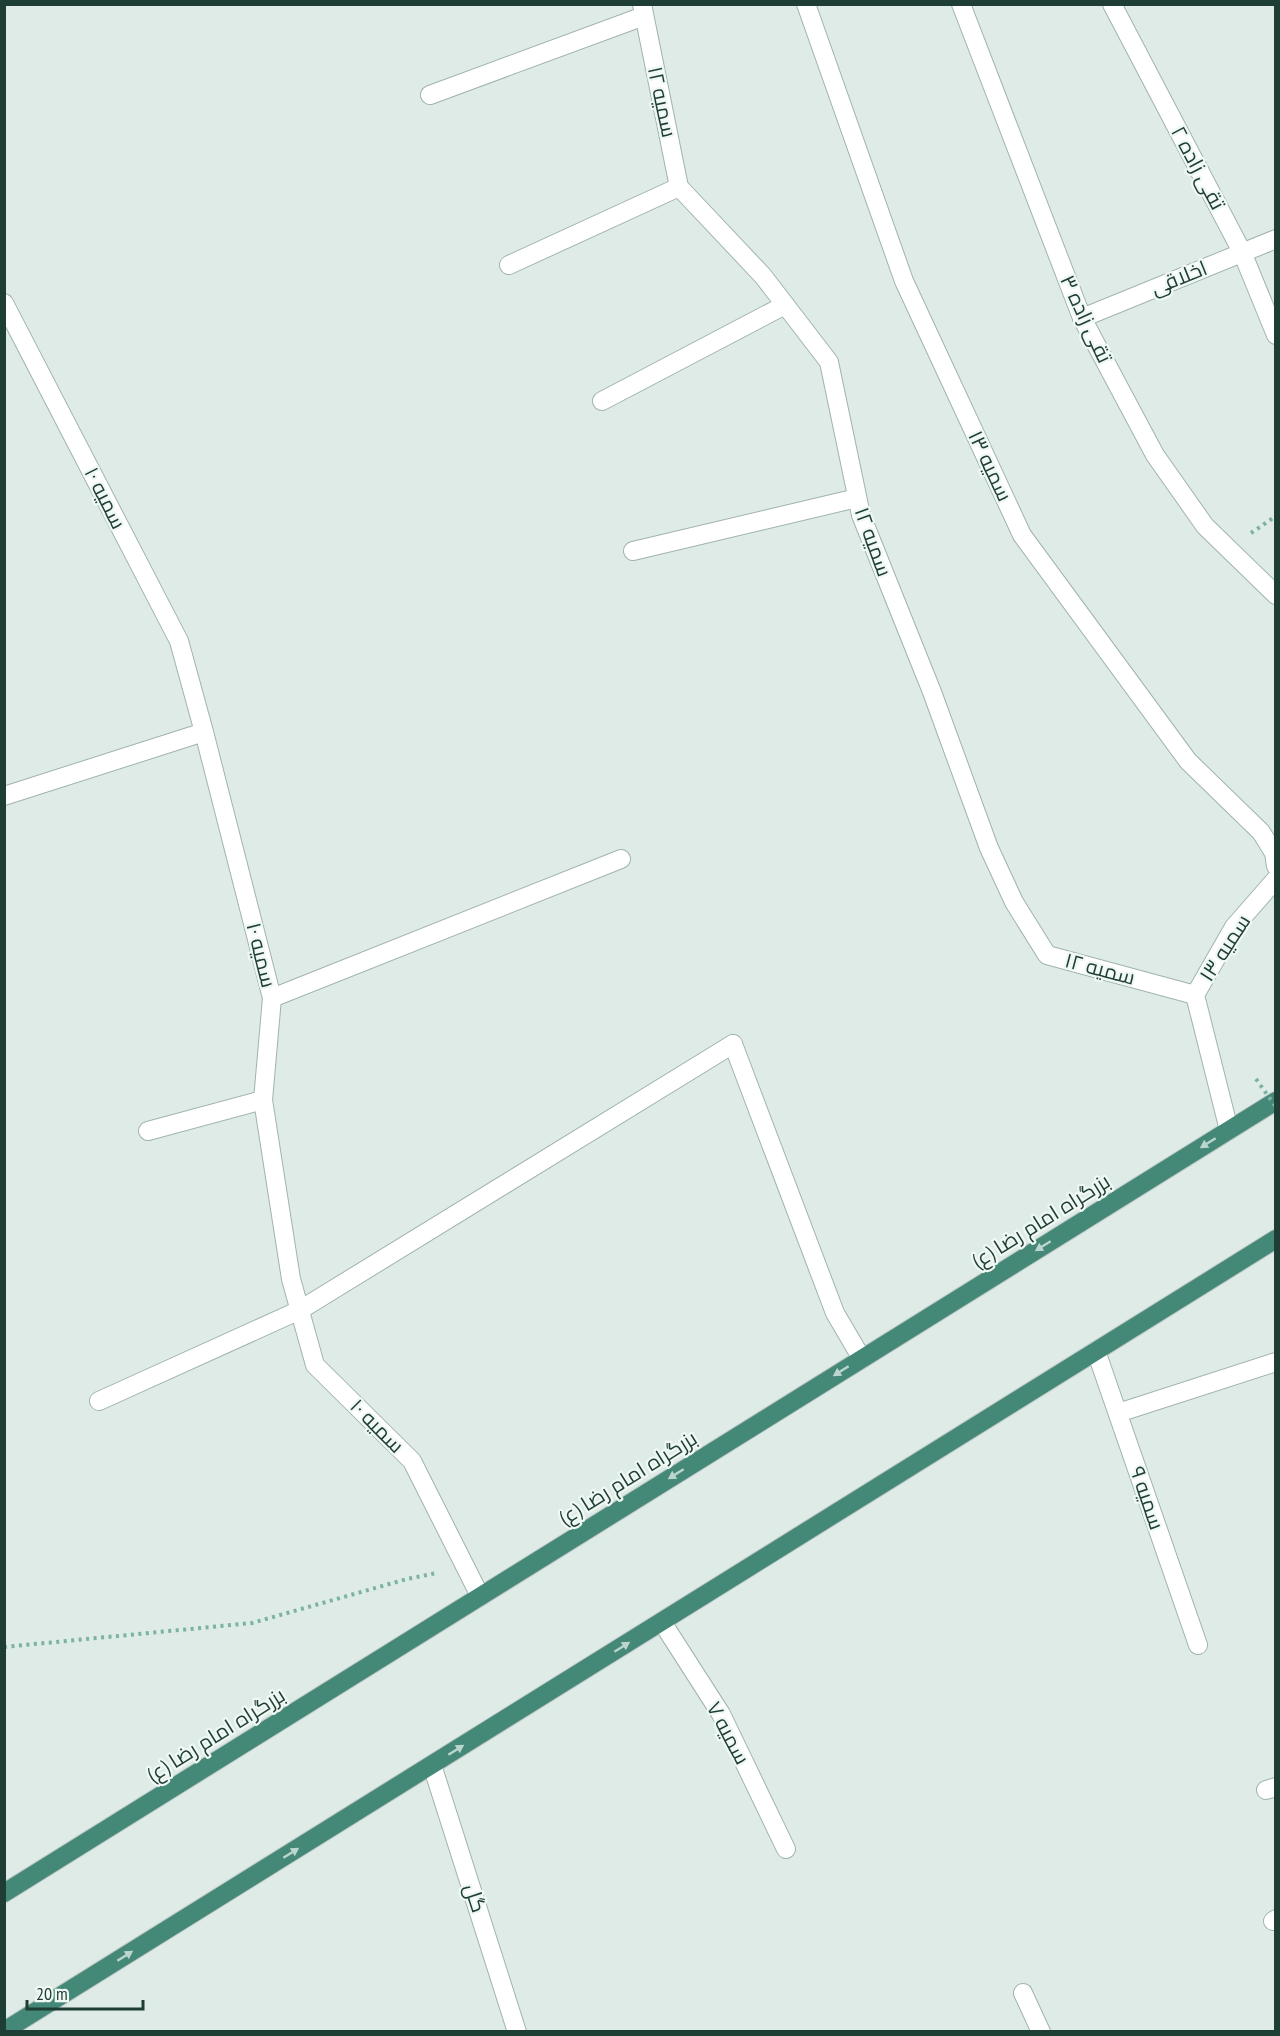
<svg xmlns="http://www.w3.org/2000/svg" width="1280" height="2036" font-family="'PT Sans Narrow',Cairo,sans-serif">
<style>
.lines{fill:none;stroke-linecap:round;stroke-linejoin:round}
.service-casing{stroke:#a1b3ad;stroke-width:20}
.minor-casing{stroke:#a1b3ad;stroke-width:20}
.trunk-casing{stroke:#bcc5c2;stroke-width:20}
.path{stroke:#7cb2a1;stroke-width:4;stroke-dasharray:3 4.5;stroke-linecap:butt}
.service{stroke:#fff;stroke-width:18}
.minor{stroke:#fff;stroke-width:18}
.trunk{stroke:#448878;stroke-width:18}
.path-bridge{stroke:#7cb2a1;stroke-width:4;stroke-dasharray:3 4.5;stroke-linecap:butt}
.oneway{fill:#bcd6ce}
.labels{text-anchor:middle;stroke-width:4.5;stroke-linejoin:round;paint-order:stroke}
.street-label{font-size:21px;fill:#1e3d35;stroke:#eff8f3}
</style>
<rect width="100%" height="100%" fill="#deebe6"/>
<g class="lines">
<g class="service-casing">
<g id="service">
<path d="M272 998 621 859"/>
<path d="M733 1044 835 1313 862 1359"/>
<path d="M148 1131 263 1100"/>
<path d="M99 1401 300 1310"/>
</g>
</g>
<g class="minor-casing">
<g id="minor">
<path d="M642 4 679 187 763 276 829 362 861 515 932 692 989 848 1014 902 1047 955 1195 995"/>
<path d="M806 4 904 281 1022 535 1188 761 1261 832 1274 853 1276 866"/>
<path d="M961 4 1082 318 1155 455 1205 526 1276 595"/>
<path d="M1112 4 1242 252 1276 335"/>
<path d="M430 95 644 16"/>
<path d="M509 265 679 187"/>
<path d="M4 303 179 641 204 732 272 998 263 1100 291 1279 315 1365 412 1461 480 1596"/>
<path d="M1082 318 1276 239"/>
<path d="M602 401 785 305"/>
<path d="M633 551 857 498"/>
<path d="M4 796 204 732"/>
<path d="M1229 1130 1195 995 1234 927 1276 879"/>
<path d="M300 1310 733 1044"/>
<path d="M1096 1351 1198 1645"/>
<path d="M1118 1413 1276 1362"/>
<path d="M662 1622 721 1714 786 1849"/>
<path d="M432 1765 517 2032"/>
<path d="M1266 1790 1276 1787"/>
<path d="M1273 1921 1276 1919"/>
<path d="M1023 1993 1041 2032"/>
</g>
</g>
<g class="trunk-casing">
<g id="trunk">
<path d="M4 1893 1276 1101"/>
<path d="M4 2031 1276 1239"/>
</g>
</g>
<g class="path">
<path d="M1251 533 1276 516"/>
<path d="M4 1647 252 1623 407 1579 437 1573"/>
</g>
<use href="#service" class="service"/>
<use href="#minor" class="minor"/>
<use href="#trunk" class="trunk"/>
<path class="path-bridge" d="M1256 1079 1276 1107"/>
</g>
<defs><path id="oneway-solid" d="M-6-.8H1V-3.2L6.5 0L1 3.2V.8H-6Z" transform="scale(1.5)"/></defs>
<g class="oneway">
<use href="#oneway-solid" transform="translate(1208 1143) rotate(148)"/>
<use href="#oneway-solid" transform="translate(1043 1246) rotate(148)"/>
<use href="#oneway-solid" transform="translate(841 1371) rotate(148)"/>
<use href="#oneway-solid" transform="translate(676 1474) rotate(148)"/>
<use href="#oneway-solid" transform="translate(622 1647) rotate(-32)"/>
<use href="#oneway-solid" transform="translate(456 1750) rotate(-32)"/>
<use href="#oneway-solid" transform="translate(291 1853) rotate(-32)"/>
<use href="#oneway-solid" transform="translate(125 1956) rotate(-32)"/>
</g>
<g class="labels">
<g class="street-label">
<text transform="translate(662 102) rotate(78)" y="7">سمیه ۱۲</text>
<text transform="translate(1198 168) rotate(62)" y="7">تقی زاده ۲</text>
<text transform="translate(1179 278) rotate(-22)" y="7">اخلاقی</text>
<text transform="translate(1086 319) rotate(65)" y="7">تقی زاده ۳</text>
<text transform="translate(990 466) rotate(65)" y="7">سمیه ۱۳</text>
<text transform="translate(105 498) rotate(63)" y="7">سمیه ۱۰</text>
<text transform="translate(873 542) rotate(70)" y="7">سمیه ۱۲</text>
<text transform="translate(1225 948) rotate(-57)" y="7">سمیه ۱۳</text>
<text transform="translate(261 955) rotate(76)" y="7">سمیه ۱۰</text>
<text transform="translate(1100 969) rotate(15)" y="7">سمیه ۱۲</text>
<text transform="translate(1041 1221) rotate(-32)" y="7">بزرگراه امام رضا (ع)</text>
<text transform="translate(377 1426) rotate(45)" y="7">سمیه ۱۰</text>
<text transform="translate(628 1478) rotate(-32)" y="7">بزرگراه امام رضا (ع)</text>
<text transform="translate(1147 1498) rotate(71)" y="7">سمیه ۹</text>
<text transform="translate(728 1733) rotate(62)" y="7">سمیه ۷</text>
<text transform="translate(216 1735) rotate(-32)" y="7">بزرگراه امام رضا (ع)</text>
<text transform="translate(475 1898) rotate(72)" y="7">گل</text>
</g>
</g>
<rect width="1280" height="2036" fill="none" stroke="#1e3d35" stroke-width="12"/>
<path d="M27 2000v9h116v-9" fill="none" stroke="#1e3d35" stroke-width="3"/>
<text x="36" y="2000" font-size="18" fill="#1e3d35" stroke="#eff8f3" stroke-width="4.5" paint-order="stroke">20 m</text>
</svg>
